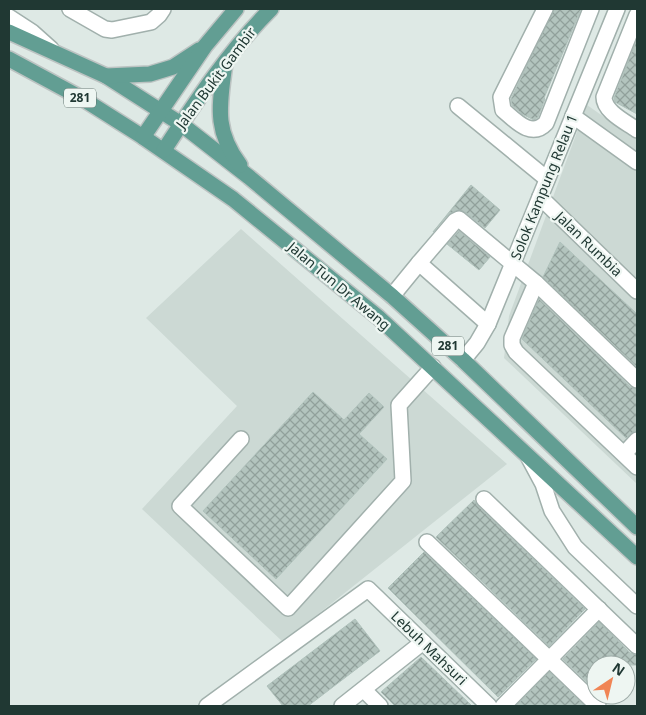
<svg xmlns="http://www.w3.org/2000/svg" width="646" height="715" font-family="'Noto Sans',sans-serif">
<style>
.built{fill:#ccd9d4}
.building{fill:url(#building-cross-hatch);stroke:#b0c2bc}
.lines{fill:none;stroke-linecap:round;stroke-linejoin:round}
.minor-casing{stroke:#a1b0ac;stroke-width:18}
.major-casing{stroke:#bcc3c2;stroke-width:18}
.minor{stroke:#fff;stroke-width:15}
.major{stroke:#629e93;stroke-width:15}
.labels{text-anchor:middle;stroke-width:4.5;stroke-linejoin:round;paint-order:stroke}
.shield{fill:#eef6f2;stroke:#5e716c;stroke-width:1}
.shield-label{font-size:12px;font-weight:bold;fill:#203833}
.street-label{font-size:14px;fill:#203833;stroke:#eef6f2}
</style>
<defs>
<pattern id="building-cross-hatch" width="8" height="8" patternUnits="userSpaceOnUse" patternTransform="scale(1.25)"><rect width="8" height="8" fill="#b3c4be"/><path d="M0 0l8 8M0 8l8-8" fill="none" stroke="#91a09b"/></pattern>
</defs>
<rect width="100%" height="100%" fill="#dee9e5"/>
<g class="built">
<path d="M587 105 637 140V484L504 358 509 316Z"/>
<path d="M241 229 507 464 283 642 142 509 237 406 146 318Z"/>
</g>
<g class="building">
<path d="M554 9H581L544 98 545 99 538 117 534 120 522 114 512 105 511 99Z"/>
<path d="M637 39V114L615 102 614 98Z"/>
<path d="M471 185 500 210 485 228 465 212 460 210 455 211 448 215 433 232Z"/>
<path d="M459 231 490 257 479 270 447 244Z"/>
<path d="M560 242 637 314V367L543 277Z"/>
<path d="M539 299 630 387 637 389V431H634L626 438 522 339Z"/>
<path d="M313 392 344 420 369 393 384 407 359 434 387 459 276 579 203 511Z"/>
<path d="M474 500 478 506 585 609 549 646 436 537Z"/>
<path d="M424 552 536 659 498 697 388 588Z"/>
<path d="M355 619 380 651 308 706H283L267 686Z"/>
<path d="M599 622 630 653 637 655V665H596V691L563 659Z"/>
<path d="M421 657 472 706H395L381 692Z"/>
<path d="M549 672 585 706H516Z"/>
</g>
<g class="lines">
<g class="minor-casing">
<g id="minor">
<path d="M70 9 105 29 112 30 151 22 159 15 163 9"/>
<path d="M545 9 501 97 503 110C515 120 531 139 546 123L591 9"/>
<path d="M637 15 604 97C604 112 626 122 637 130"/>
<path d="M9 17 32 32 51 49"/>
<path d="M458 106 547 179"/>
<path d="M573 116 637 162"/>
<path d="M540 197 637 291"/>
<path d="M419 263 455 221 459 219 536 283 512 338V345L516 352 637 467"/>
<path d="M536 283 637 380"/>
<path d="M392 296 419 263 488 324"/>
<path d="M463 360 477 343 488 324 617 9"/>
<path d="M241 439 180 506 288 608 403 481 399 405 433 367"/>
<path d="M624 454 637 440"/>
<path d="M529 458 543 484 552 511 575 547 637 606"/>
<path d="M484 499 637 646"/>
<path d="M427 542 598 706"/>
<path d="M364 690 380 706"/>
<path d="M207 706 368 589 489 706"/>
<path d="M342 706 423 642"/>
<path d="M503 706 599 609"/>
</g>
</g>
<g class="major-casing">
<g id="major">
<path d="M9 32 106 76 181 124 249 177 392 296 463 360 637 527"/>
<path d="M9 59 83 99 143 137 233 199 378 317 637 557"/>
<path d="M225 63C220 104 213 129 240 165"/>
<path d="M106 76 150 74 173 67 199 50"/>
<path d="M143 137 205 46 236 9"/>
<path d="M164 150C196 101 229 51 271 9"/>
</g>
</g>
<use href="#minor" class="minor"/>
<use href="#major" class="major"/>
</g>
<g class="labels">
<g class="shield">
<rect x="64" y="88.5" width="32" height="19" rx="4"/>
<rect x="432" y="336.5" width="32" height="19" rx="4"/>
</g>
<g class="shield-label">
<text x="80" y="102">281</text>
<text x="448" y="350">281</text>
</g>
<g class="street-label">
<text transform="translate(216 78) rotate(-53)" y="5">Jalan Bukit Gambir</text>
<text transform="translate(544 187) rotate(-68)" y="5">Solok Kampung Relau 1</text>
<text transform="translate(589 244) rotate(44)" y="5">Jalan Rumbia</text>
<text transform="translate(339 286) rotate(40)" y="5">Jalan Tun Dr Awang</text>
<text transform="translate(429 648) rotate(44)" y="5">Lebuh Mahsuri</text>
</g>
</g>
<rect width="646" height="715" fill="none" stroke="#203833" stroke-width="20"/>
<g transform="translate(611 680) rotate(35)"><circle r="24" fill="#eef6f2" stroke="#9caaa6"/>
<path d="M0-4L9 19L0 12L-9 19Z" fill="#f08555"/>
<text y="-8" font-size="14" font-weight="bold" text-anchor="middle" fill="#203833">N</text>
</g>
</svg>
